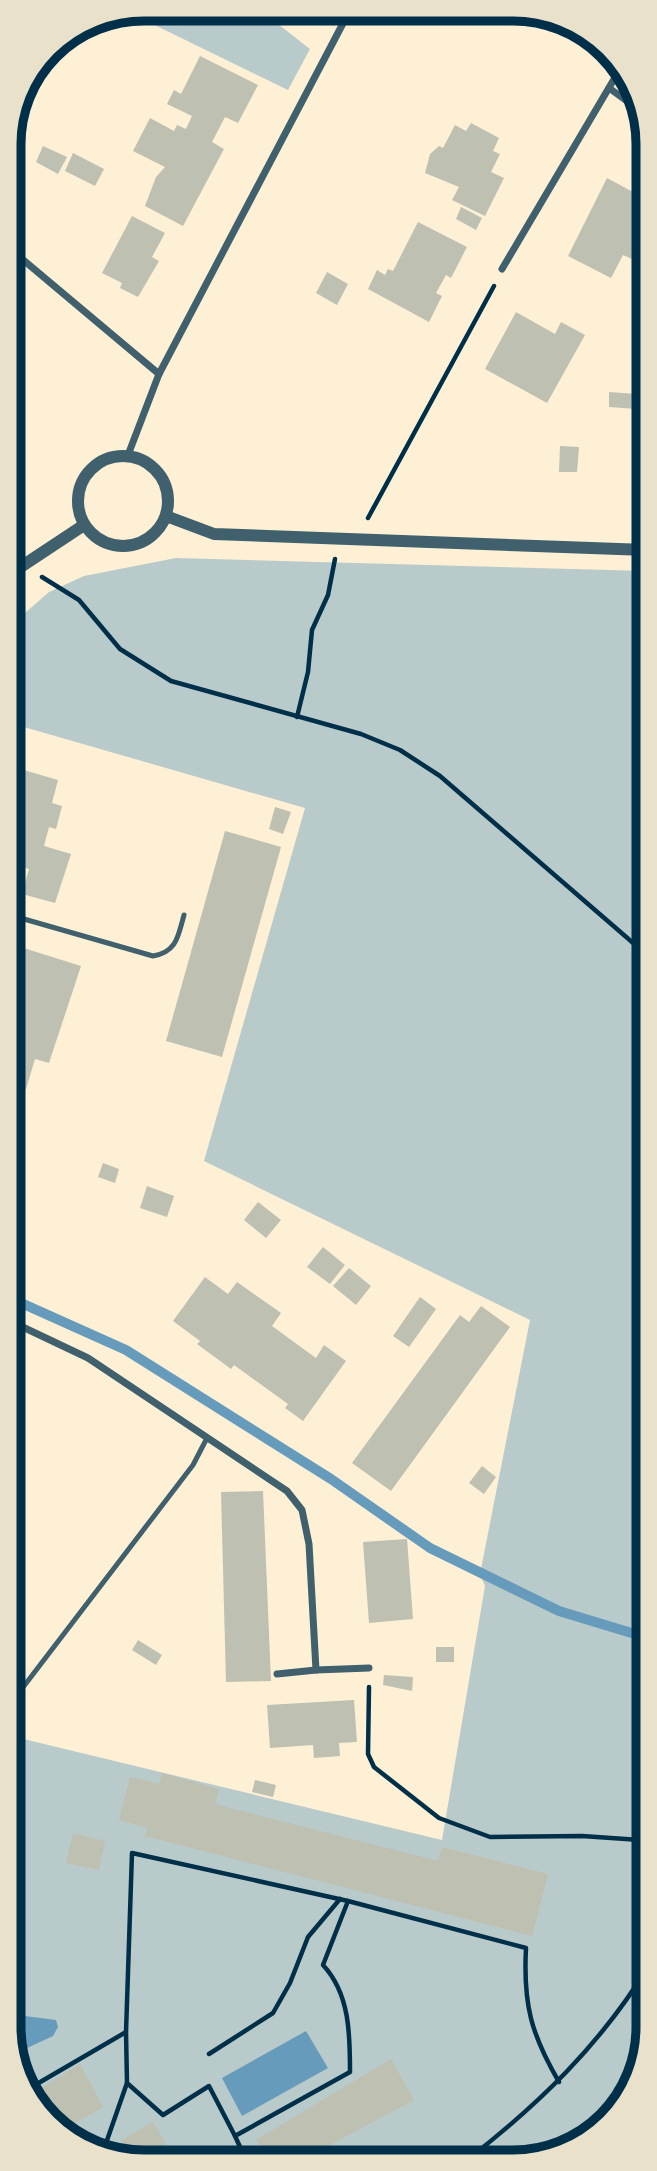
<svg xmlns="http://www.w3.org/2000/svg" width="657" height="2171" font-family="Roboto,sans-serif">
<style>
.green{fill:#b9caca}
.water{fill:#669bbc}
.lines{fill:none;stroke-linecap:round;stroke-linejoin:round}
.stream{stroke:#669bbc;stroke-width:10}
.building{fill:#bec0b2}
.path{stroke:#003049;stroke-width:4.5}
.service{stroke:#3f606c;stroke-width:5}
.minor{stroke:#3f606c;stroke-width:7}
.tertiary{stroke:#3f606c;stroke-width:12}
.rim{fill:none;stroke:#003049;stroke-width:9}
</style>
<rect width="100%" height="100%" fill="#fdf0d5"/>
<g class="green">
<path d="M144 9 260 10 310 49 288 90 128 12Z"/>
<path d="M176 558 646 571 648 2035 615 2116 539 2160H117L48 2122 11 2053V1736L442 1840 485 1586 480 1574 530 1320 204 1161 305 808 10 723V626L49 592 84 576Z"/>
</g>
<g class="water">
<path d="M25 2016 56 2020 58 2027 53 2036 12 2055 11 2020Z"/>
<path d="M306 2031 328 2068 242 2116 222 2078Z"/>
</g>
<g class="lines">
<path class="stream" d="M10 1298 126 1350 331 1479 430 1548 559 1611 648 1638"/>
</g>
<g class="building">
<path d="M200 56 258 85 238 123 225 117 212 142 224 149 183 226 145 206 156 177 165 167 133 151 150 118 174 131 177 125 186 129 192 116 167 104 174 90 181 94Z"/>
<path d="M471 123 499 138 493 151 500 154 491 172 504 178 485 216 452 200 459 187 425 173 430 154 439 146 443 148 455 125 466 131Z"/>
<path d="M43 146 67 157 58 174 36 162Z"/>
<path d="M73 153 104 169 95 186 65 171Z"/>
<path d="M607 178 646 199V233L632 259 623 255 611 278 568 256Z"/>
<path d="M461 207 482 218 476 230 456 219Z"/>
<path d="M132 216 165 233 152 257 159 261 138 297 120 288 122 283 102 273Z"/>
<path d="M418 222 467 247 451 278 446 275 436 293 442 296 429 322 368 289 377 270 385 275 388 269 393 271Z"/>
<path d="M327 272 348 284 337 305 316 293Z"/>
<path d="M516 312 555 334 561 322 585 335 547 403 485 369Z"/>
<path d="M609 392 637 394 636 409 609 407Z"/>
<path d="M560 446 579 447 577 472H559Z"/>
<path d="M17 768 58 780 52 803 62 806 56 829 49 827 44 846 71 854 55 903 22 894 29 869 12 864 18 842 10 840V796Z"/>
<path d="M275 807 291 812 283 834 269 829Z"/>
<path d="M225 831 281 847 222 1057 166 1041Z"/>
<path d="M14 945 81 966 49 1063 35 1059 26 1089 10 1085V961Z"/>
<path d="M103 1163 119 1169 115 1183 98 1177Z"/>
<path d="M147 1186 174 1196 167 1217 140 1208Z"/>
<path d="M258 1202 281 1220 266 1238 244 1220Z"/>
<path d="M323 1247 345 1265 330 1284 307 1267Z"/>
<path d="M349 1268 371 1286 356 1305 333 1286Z"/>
<path d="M205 1277 228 1294 237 1282 281 1313 272 1326 316 1358 324 1345 346 1361 303 1421 285 1408 288 1404 234 1365 231 1369 197 1344 200 1341 173 1321Z"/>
<path d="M420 1297 436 1309 409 1347 393 1336Z"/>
<path d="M481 1306 510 1327 391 1491 352 1463 460 1315 469 1322Z"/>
<path d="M482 1466 496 1477 484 1494 469 1483Z"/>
<path d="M263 1491 271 1681 226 1682 221 1492Z"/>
<path d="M407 1539 413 1619 369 1623 363 1542Z"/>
<path d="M138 1640 162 1655 156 1665 132 1650Z"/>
<rect x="436" y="1647" width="18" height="15"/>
<path d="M384 1675 413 1677 412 1691 383 1685Z"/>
<path d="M354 1700 357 1742 339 1743 340 1756 314 1758 313 1745 270 1748 267 1705Z"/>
<path d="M162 1773 219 1789 215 1804 438 1861 442 1847 548 1874 532 1936 145 1836 147 1828 119 1820 130 1777 159 1784Z"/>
<path d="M255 1780 276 1785 273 1797 252 1792Z"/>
<path d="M73 1833 105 1841 99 1870 66 1863Z"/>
<path d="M391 2059 414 2100 302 2160H268L256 2140Z"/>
<path d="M80 2064 103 2107 63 2130 48 2122 33 2093Z"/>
<path d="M153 2122 175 2160H133L122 2140Z"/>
</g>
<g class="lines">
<g class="path">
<path d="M368 518 494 286"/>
<path d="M42 577 79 600 120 649 171 681 361 734 400 750 440 776 647 955"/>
<path d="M297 717 308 672 312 630 328 595 335 559"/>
<path d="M369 1687 368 1754 374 1767 439 1818 490 1837 582 1836 640 1840 648 1844"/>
<path d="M636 1986 648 2000"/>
<path d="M126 2032 132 1853 348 1901 526 1948C523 2004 531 2034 559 2082"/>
<path d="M209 2054 273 2013 290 1983 308 1937 340 1899"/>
<path d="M30 2088 126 2032 127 2083 163 2115 209 2086 235 2136"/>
<path d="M108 2154 105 2146 127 2083"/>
<path d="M246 2160 235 2136 350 2072C350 2035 350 1994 323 1965L348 1901"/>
<path d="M467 2160C539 2104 600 2045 648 1967"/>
</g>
<g class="service">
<path d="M10 915 153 956C177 952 178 936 184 915"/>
<path d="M11 1703 193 1465 207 1438"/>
</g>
<g class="minor">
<path d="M609 88 642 112"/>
<path d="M9 248 159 374"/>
<path d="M502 269 620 69"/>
<path d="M128 455 159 374 350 10"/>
<path d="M10 1321 88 1358 287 1491 302 1510 309 1544 316 1670 369 1668"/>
<path d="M277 1674 316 1670"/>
</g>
<g class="tertiary">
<circle cx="123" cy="501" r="45"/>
<path d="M166 516 214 534 646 550"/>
<path d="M10 574 84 525"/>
</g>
</g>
<path d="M0 0H657V2171H0ZM144 21H513A123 123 0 0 1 636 144V2027A123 123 0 0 1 513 2150H144A123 123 0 0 1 21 2027V144A123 123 0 0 1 144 21Z" fill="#e9e1ca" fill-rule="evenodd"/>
<path class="rim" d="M144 21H513A123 123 0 0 1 636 144V2027A123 123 0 0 1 513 2150H144A123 123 0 0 1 21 2027V144A123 123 0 0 1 144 21Z"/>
</svg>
